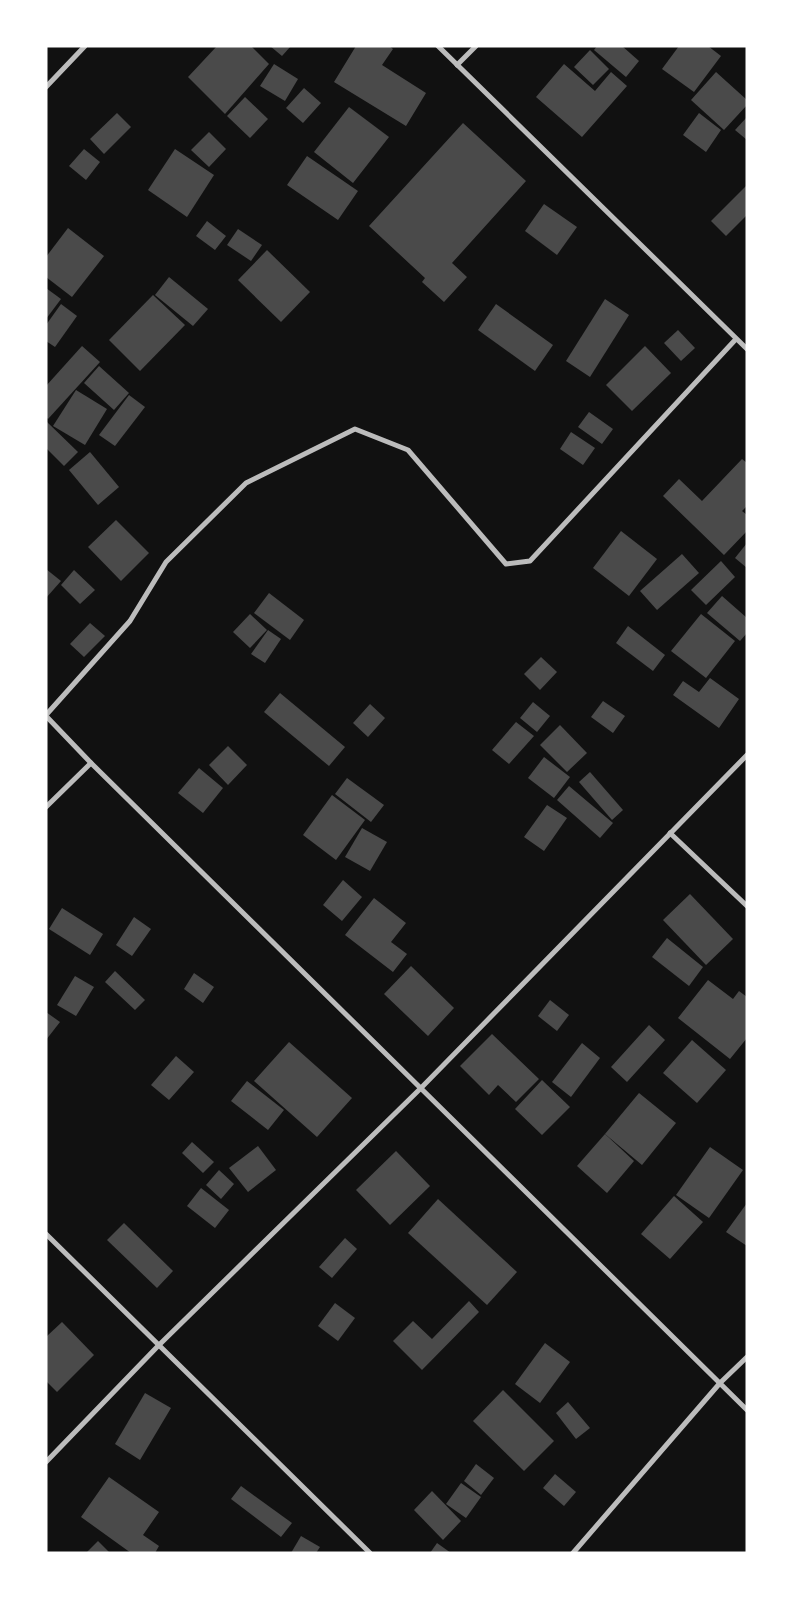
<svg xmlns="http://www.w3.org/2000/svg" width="793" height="1599" font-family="'Exo 2',sans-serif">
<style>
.building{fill:#4a4a4a}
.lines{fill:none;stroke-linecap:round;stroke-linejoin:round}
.minor{stroke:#bcbcbc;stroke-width:5}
</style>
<rect width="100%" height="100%" fill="#111"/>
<g class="building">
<path d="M217 46H251L269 64 225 114 188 77Z"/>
<path d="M270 46H291L282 56Z"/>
<path d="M356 46H389L393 49 382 65 426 93 406 126 334 82Z"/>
<path d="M597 46H622L639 61 626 77 594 50Z"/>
<path d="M679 46H708L721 56 694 92 662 69Z"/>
<path d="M590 50 609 69 593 85 574 67Z"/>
<path d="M274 64 298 79 285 101 260 86Z"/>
<path d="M564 64 595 91 611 72 627 86 582 137 536 97Z"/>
<path d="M716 72 747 100V105L724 130 691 100Z"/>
<path d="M304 88 321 103 303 123 286 108Z"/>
<path d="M245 97 268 119 250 138 227 116Z"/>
<path d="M349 107 389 137 353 183 314 152Z"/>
<path d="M117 113 131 127 104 154 90 139Z"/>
<path d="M699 113 721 130 706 152 683 135Z"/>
<path d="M747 117V140L735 130Z"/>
<path d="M463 123 526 181 452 263 467 277 444 302 422 282 425 278 369 226Z"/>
<path d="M209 132 226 149 209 167 191 150Z"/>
<path d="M84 149 100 162 86 180 69 166Z"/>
<path d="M175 149 214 175 187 217 148 190Z"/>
<path d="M307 156 358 191 338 220 287 185Z"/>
<path d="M746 186 747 215 726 236 711 221Z"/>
<path d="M544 204 577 227 557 255 525 231Z"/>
<path d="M207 221 226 236 215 250 196 236Z"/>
<path d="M68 228 104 256 72 297 46 277V257Z"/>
<path d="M238 229 262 245 251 261 227 245Z"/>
<path d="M267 250 310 292 281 322 238 280Z"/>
<path d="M169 277 208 309 193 326 155 295Z"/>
<path d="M46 288 61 299 46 319Z"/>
<path d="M153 295 185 325 140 371 109 340Z"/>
<path d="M605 299 629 315 590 377 566 361Z"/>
<path d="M61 304 77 316 55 347 46 341V325Z"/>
<path d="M496 304 553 345 535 371 478 330Z"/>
<path d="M678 330 695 348 681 361 664 343Z"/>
<path d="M82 346 100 362 48 419 46 417V386Z"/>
<path d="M645 346 671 373 632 411 606 385Z"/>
<path d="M99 366 129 393 114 410 84 383Z"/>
<path d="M76 390 107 409 85 445 53 426Z"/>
<path d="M129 395 145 407 115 446 99 435Z"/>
<path d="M589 412 613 429 602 444 578 427Z"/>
<path d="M46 421 78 452 64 466 46 448Z"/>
<path d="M571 432 595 448 583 465 560 449Z"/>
<path d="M90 452 119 487 98 505 69 470Z"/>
<path d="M742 459 747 463V506L742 511 747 515V531L724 555 663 496 679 479 702 501Z"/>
<path d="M116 520 149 553 121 581 88 547Z"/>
<path d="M621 531 657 559 629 596 593 568Z"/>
<path d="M747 543V568L735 558Z"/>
<path d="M682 554 699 573 657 610 640 591Z"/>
<path d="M721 561 735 577 706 605 691 590Z"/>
<path d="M46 569 61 581 46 598Z"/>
<path d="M74 570 95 590 80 604 61 585Z"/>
<path d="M269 593 304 620 290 640 254 613Z"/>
<path d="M722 596 747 618V633L740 641 707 613Z"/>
<path d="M250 614 267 630 250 648 233 632Z"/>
<path d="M701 614 735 641 706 678 671 651Z"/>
<path d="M90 623 105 636 84 657 70 644Z"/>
<path d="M628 626 665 655 653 671 616 643Z"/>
<path d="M268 630 281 639 265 663 251 654Z"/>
<path d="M541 657 557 672 540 690 524 674Z"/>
<path d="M710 678 739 699 719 728 673 695 683 681 699 692Z"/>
<path d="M280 693 345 747 329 766 264 712Z"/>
<path d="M603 701 625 716 613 733 591 717Z"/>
<path d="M533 702 550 716 537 732 520 718Z"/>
<path d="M370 704 385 718 368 737 353 723Z"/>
<path d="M516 722 534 736 509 764 492 750Z"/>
<path d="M560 725 587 753 567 772 540 745Z"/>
<path d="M228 746 247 765 228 785 209 765Z"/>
<path d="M544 757 570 777 554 798 528 778Z"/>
<path d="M199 768 223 788 203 813 178 793Z"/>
<path d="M590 772 623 810 612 820 579 782Z"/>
<path d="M347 778 384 805 371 822 335 794Z"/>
<path d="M569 786 613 823 600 838 557 800Z"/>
<path d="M332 795 365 820 336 860 303 835Z"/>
<path d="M547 805 567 818 544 851 524 837Z"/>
<path d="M362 828 387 842 370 871 345 857Z"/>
<path d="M343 880 362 897 342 921 323 905Z"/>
<path d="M690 894 733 939 706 965 663 920Z"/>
<path d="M374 898 406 923 391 942 407 954 393 972 345 935Z"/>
<path d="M62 908 103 934 90 955 49 929Z"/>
<path d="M134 917 151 929 132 956 116 945Z"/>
<path d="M667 938 703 967 689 986 652 957Z"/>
<path d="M411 966 454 1008 428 1036 384 994Z"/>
<path d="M115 971 145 1000 135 1010 105 982Z"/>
<path d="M194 973 214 987 203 1003 184 989Z"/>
<path d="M75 976 94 987 76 1016 57 1005Z"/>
<path d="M708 980 733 999 739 991 747 997V1038L730 1059 678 1018Z"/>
<path d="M550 1000 569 1015 557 1031 538 1016Z"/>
<path d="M46 1012 60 1022 46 1040Z"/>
<path d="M649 1025 665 1040 627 1082 611 1067Z"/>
<path d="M492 1034 539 1079 516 1102 498 1085 489 1095 460 1066Z"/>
<path d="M692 1040 726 1070 697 1103 663 1073Z"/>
<path d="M289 1042 352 1098 317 1137 254 1081Z"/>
<path d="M582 1043 600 1058 571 1097 552 1082Z"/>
<path d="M176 1056 194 1072 169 1100 151 1085Z"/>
<path d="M542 1080 570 1107 542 1135 515 1109Z"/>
<path d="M247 1081 284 1110 268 1130 231 1101Z"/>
<path d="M639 1093 676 1123 642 1165 605 1134Z"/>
<path d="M605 1134 634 1161 607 1193 577 1166Z"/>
<path d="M192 1142 214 1162 203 1173 182 1153Z"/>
<path d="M258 1146 276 1170 248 1192 229 1168Z"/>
<path d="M710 1147 743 1170 709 1218 676 1195Z"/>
<path d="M396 1151 430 1186 390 1225 356 1190Z"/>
<path d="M219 1170 234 1184 221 1199 206 1185Z"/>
<path d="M201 1188 229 1210 215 1228 187 1206Z"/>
<path d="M674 1196 703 1222 670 1259 641 1234Z"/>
<path d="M438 1199 517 1272 487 1305 408 1233Z"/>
<path d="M747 1203V1246L726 1232Z"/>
<path d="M124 1223 173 1271 157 1288 107 1240Z"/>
<path d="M345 1238 357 1249 332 1278 319 1267Z"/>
<path d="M469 1301 479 1312 422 1370 393 1341 413 1321 432 1339Z"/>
<path d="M335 1303 355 1318 338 1341 318 1326Z"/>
<path d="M62 1322 94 1355 57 1392 46 1381V1337Z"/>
<path d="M545 1343 570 1362 540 1403 515 1384Z"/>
<path d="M503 1390 554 1441 524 1471 473 1421Z"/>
<path d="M145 1393 171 1408 140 1460 115 1444Z"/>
<path d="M568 1402 590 1428 576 1439 556 1413Z"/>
<path d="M476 1464 494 1478 481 1495 464 1481Z"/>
<path d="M555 1474 576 1492 564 1506 543 1488Z"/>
<path d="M109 1477 159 1512 143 1535 159 1546 155 1553H131L81 1517Z"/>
<path d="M461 1483 481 1497 466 1518 446 1504Z"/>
<path d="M241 1486 292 1523 281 1537 231 1499Z"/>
<path d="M432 1491 461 1521 443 1540 414 1510Z"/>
<path d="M301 1536 320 1547 316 1553H291Z"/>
<path d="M98 1541 110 1553H86Z"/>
<path d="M437 1543 451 1553H430Z"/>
</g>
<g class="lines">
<g class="minor">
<path d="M438 46 747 349"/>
<path d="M457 65 476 46"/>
<path d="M46 87 85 46"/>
<path d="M46 715 130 621 166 562 246 483 355 429 408 450 506 564 530 561 736 339"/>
<path d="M46 716 91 763 747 1410"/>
<path d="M46 807 91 763"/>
<path d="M670 833 747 906"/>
<path d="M46 1234 370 1553"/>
<path d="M46 1462 158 1346 421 1088 747 755"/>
<path d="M573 1553 720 1383 747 1357"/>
</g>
</g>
<rect width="793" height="1599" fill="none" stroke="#ffffff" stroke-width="95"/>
</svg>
